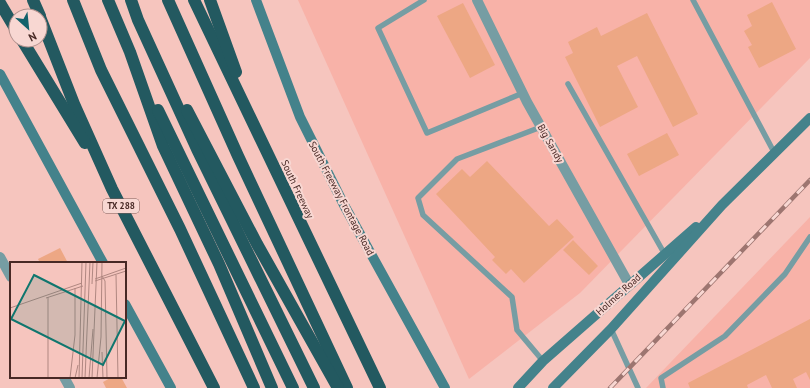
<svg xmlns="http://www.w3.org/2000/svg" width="810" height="388" font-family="'PT Sans',sans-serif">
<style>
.built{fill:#f8b2a8}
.building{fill:#eda784}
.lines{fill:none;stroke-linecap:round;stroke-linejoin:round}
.lane{stroke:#769da3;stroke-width:5.5}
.street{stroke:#769da3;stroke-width:10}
.secondary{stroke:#44828b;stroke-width:10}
.highway{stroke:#235960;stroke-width:12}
.rail-casing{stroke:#9d7570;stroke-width:4.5}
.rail{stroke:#f8d7d2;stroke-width:3;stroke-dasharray:9;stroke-linecap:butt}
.labels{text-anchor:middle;stroke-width:4;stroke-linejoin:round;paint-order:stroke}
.shield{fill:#f8d7d2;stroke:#7d5d59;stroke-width:1}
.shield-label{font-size:9px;font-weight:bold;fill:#482925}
.street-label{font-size:10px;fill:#482925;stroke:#f8d7d2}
.inset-road{fill:none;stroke:#b08781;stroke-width:1}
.view{fill:#0f766e;fill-opacity:0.15;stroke:#0f766e;stroke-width:2}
.inset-edge{fill:none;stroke:#482925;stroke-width:2}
</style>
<rect width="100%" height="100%" fill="#f6c5be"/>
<g class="built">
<path d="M298 0H810V58L580 293 469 379Z"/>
<path d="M810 217V388H646Z"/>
</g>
<g class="building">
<path d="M772 2 796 49 759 68 748 47 752 45 744 31 752 26 747 15Z"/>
<path d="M463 3 495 65 470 78 437 16Z"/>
<path d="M647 13 698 114 673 127 637 56 617 66 638 107 600 127 565 57 573 53 568 42 597 27 601 36Z"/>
<path d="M667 133 679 155 639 176 627 154Z"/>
<path d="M487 161 549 226 557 219 574 237 524 283 511 269 506 274 492 260 495 257 436 194 462 169 470 177Z"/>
<path d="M573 240 598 266 589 275 563 250Z"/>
<path d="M60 248 68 263H40L38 259Z"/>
<path d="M810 319V380L806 372 793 379 797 388H772L766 375 747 385 748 388H690L688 383Z"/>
<path d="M112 377H121L127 388H106L103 382Z"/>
</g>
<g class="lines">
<g class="lane">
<path d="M424 0 378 28 427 133 523 93"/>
<path d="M693 0 775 154"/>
<path d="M568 84 664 253"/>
<path d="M541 127 457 159 418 198 423 215 512 297 517 330 543 361"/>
<path d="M611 329 638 388"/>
<path d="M663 388 661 378 725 336 785 274 810 237"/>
</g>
<g class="street">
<path d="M477 0 527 102 629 284"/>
<path d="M0 257 11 277"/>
<path d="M64 377 70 388"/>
</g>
<g class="secondary">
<path d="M256 0 300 117 344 205 445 388"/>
<path d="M0 74 103 263"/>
<path d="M125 304 171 388"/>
<path d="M518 388 543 361 696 227"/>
<path d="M553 388 611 329 722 205 810 118"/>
</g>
<g class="highway">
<path d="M33 0 40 16"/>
<path d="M73 0 101 70 180 229 254 388"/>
<path d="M108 0 130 52 163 146 219 264 272 388"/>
<path d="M131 0 138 20 197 149 314 388"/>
<path d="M168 0 238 156 347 388"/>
<path d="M194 0 380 388"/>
<path d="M210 0 236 72"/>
<path d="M0 3 16 30"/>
<path d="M40 17 74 104 112 189 214 388"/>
<path d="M22 40 85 143"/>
<path d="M158 110 293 388"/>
<path d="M187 110 257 244 338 388"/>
</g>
<g class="rail-casing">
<path id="rail" d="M610 388 810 180"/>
</g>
<use href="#rail" class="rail"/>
</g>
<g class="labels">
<rect class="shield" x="103" y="199" width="36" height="14" rx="3"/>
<g class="shield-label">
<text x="121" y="209">TX 288</text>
</g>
<g class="street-label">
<text transform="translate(551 143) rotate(61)" y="4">Big Sandy</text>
<text transform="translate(298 189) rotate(65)" y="4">South Freeway</text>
<text transform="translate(342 198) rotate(62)" y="4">South Freeway Frontage Road</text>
<text transform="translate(618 294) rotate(-42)" y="4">Holmes Road</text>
</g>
</g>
<g transform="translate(10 262)">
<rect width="116" height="116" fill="#f6c5be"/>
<path class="inset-road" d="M106 13 108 116M92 14 95 19 97 116M85 17 116 6M85 19 116 9M82 22 83 0M38 35V116M36 36 73 24M0 46 72 21M92 90 93 116M60 116 65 73V26M65 116 68 103M69 116 72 0M72 116 76 0M75 116 80 0M79 116 83 67M82 116 87 0M87 116 91 75 92 0"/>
<path class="view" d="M24 13 115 59 93 103 1 57Z"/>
<rect width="116" height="116" class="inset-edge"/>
</g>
<g transform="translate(28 28) rotate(153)"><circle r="19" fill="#f8d7d2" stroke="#b2918d"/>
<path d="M0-3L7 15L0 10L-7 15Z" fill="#14626b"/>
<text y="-6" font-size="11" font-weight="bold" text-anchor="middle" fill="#482925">N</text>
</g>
</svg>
